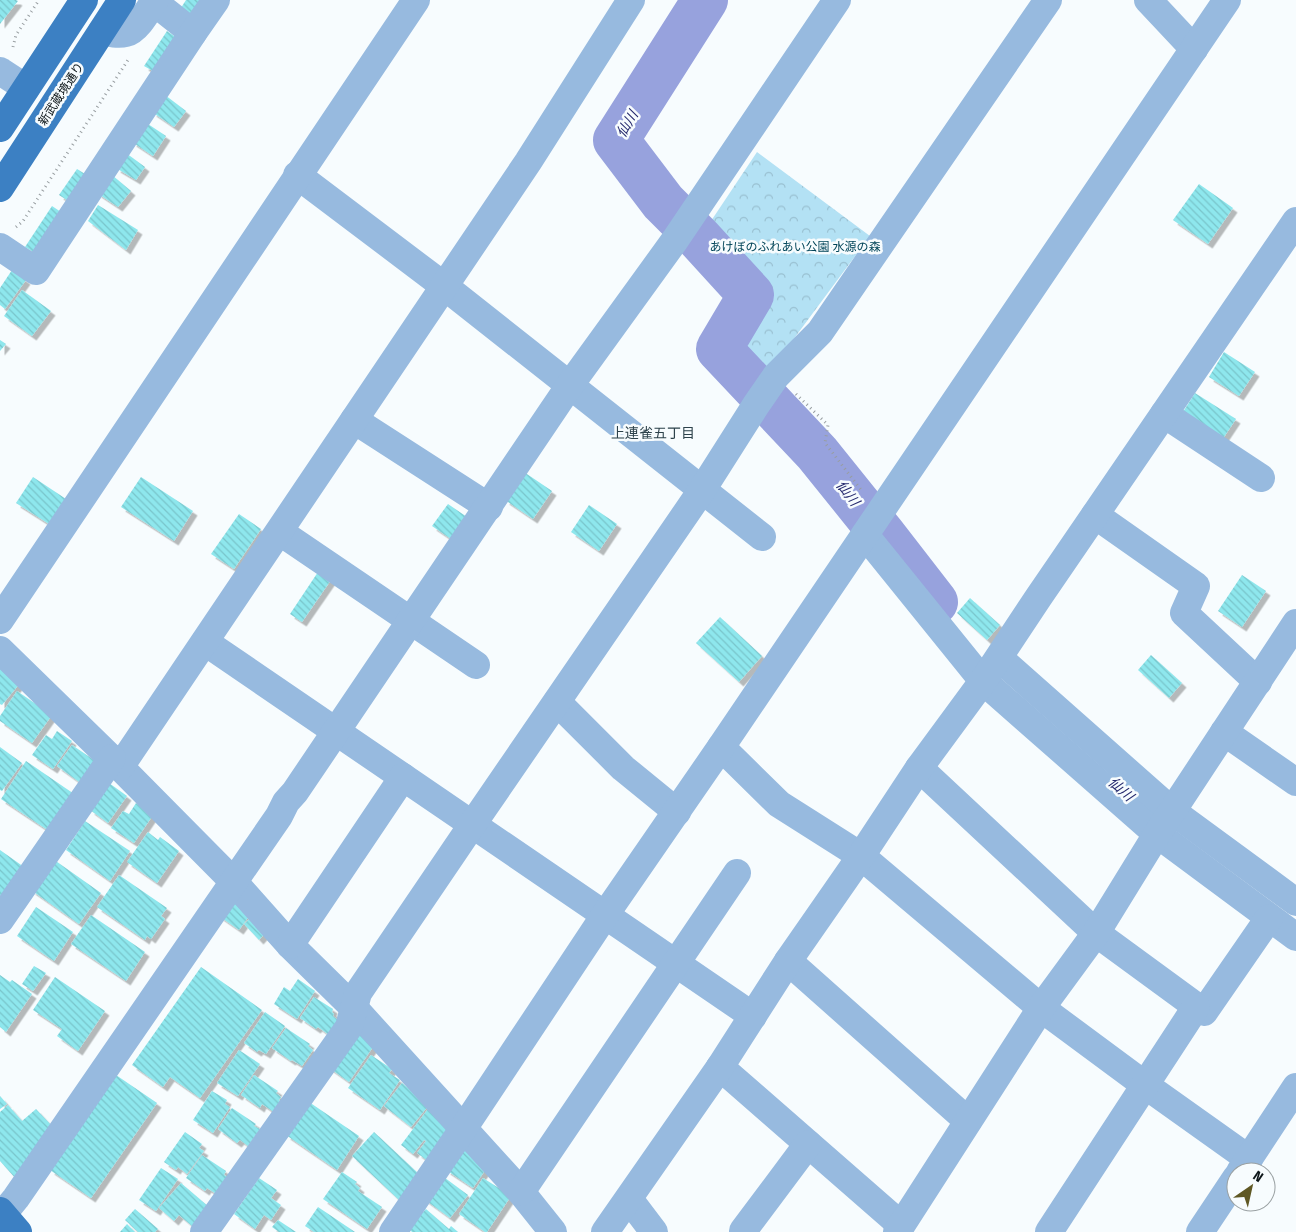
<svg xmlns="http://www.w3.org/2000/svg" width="1296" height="1232" font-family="'Fira Sans Condensed','Noto Sans JP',sans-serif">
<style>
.forest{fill:url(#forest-crowns)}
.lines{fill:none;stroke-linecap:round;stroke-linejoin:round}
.river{stroke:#97a2dd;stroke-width:46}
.building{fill:url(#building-back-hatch);filter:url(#shadow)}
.path{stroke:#989ea1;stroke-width:3;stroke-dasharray:1 4;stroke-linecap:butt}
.minor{stroke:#97badf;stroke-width:28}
.major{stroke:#3c80c3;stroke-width:28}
.labels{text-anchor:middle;stroke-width:5;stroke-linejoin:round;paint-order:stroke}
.street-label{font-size:12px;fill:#0d1619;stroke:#f7fcfe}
.park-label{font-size:12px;fill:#004458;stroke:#f7fcfe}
.water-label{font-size:14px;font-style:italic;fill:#25296d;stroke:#f7fcfe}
.neighbourhood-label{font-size:14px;fill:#2d424b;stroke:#f7fcfe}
</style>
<defs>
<pattern id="forest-crowns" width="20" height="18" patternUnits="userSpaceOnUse" patternTransform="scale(1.25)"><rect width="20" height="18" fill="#b3e1f4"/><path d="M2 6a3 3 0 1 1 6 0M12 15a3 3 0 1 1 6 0" fill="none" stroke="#99c0d1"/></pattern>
<pattern id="building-back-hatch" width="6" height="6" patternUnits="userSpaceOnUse" patternTransform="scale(1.25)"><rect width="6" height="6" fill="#8ee7ed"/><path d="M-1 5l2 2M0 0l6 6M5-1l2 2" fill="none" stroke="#79c5cb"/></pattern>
<filter id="shadow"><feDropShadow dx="4.5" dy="4.5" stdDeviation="0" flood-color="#0004"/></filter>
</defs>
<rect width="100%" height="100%" fill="#f7fcfe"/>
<path class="forest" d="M757 152 870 236 767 375 732 334 761 288 709 224Z"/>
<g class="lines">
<path class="river" d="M705 0 616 140 663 202 699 238 751 295 719 349 817 453 883 535 935 602"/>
</g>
<g class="building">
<path d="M0 0H16L18 1 0 24Z"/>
<path d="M186 0H210L190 19 179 11Z"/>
<path d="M167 31 180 40 158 74 144 66Z"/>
<path d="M165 95 186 111 174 127 152 112Z"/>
<path d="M145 122 166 136 153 156 132 142Z"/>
<path d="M126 153 145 167 136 180 116 168Z"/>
<path d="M77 169 90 177 73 204 59 195Z"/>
<path d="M112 175 131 191 118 207 97 193Z"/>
<path d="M1199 184 1233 208 1208 244 1173 220Z"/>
<path d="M98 205 138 230 126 250 88 221Z"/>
<path d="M52 206 64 214 38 255 25 247Z"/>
<path d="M12 270 26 280 5 309 0 305V288Z"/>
<path d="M22 290 51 311 32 336 4 316Z"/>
<path d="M0 340 6 344 0 351Z"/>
<path d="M1224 352 1255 372 1239 396 1209 377Z"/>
<path d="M1195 393 1236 419 1222 440 1181 415Z"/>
<path d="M524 472 552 491 533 519 505 500Z"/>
<path d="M33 477 66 499 49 524 16 503Z"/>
<path d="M141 477 193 511 174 541 121 507Z"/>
<path d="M448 504 467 517 451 539 432 526Z"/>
<path d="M589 505 617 524 599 551 571 532Z"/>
<path d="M239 514 261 529 234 569 211 554Z"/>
<path d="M320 569 333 577 302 622 290 614Z"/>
<path d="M1242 575 1266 591 1242 627 1218 611Z"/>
<path d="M970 598 1000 625 987 640 957 613Z"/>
<path d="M720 617 762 656 739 682 696 643Z"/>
<path d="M1151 655 1182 683 1169 698 1138 670Z"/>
<path d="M0 665 21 682 2 705 0 704Z"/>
<path d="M17 691 52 715 32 743 0 721V716Z"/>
<path d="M57 731 72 741 53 769 32 755 46 735 52 739Z"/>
<path d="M72 745 97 762 82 784 57 766Z"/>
<path d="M0 747 22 763 2 791 0 790Z"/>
<path d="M26 761 77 796 52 833 1 799Z"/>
<path d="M109 783 127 796 108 823 90 810Z"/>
<path d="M136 803 153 815 134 843 111 828 123 811 129 814Z"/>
<path d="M85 821 130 851 110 881 66 850Z"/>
<path d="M148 832 158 840 160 837 179 851 157 883 127 862Z"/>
<path d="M0 850 24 867 3 897 0 895Z"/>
<path d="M53 859 101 893 79 924 31 890Z"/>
<path d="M119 875 167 908 161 916 165 919 151 939 147 936 145 940 97 907Z"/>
<path d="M231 898 252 912 239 930 219 916Z"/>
<path d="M36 907 73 932 54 961 17 936Z"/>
<path d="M91 915 145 952 126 981 71 944Z"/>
<path d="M254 915 268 930 259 940 244 924Z"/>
<path d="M34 966 46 973 33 991 22 984Z"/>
<path d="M201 967 262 1010 200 1098 170 1077 163 1087 132 1065Z"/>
<path d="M0 975 10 982 12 980 32 994 6 1032 0 1027Z"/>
<path d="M55 977 105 1011 78 1051 57 1036 62 1029 33 1010Z"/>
<path d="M298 979 315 991 297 1019 274 1004 284 987 290 991Z"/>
<path d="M314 997 333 1009 332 1012 334 1014 333 1016 339 1021 329 1035 318 1027 316 1029 300 1018Z"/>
<path d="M265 1012 285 1026 266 1054 259 1050 257 1052 244 1043Z"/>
<path d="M286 1028 310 1044 308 1046 313 1050 302 1066 292 1060 291 1061 272 1048Z"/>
<path d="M354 1030 375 1044 349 1082 328 1067Z"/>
<path d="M239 1050 260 1064 238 1096 217 1083Z"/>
<path d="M371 1055 392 1069 389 1073 400 1080 380 1110 348 1088Z"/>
<path d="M116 1075 157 1103 91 1198 50 1170Z"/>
<path d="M254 1075 278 1091 276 1093 281 1097 279 1100 282 1103 275 1113 262 1104 260 1108 241 1095Z"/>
<path d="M402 1083 429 1105 411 1127 384 1106Z"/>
<path d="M212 1091 227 1100 225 1104 230 1107 213 1133 193 1120Z"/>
<path d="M0 1096 7 1104 0 1109Z"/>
<path d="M309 1102 359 1136 337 1170 286 1135Z"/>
<path d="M8 1105 22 1121 36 1109 53 1127 17 1180 0 1161V1112Z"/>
<path d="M431 1105 456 1129 432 1164 417 1153 426 1141 424 1140 413 1154 401 1145Z"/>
<path d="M232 1108 256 1124 254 1126 260 1129 248 1146 240 1140 237 1143 218 1129Z"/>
<path d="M185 1132 202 1144 199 1148 204 1151 187 1174 178 1167 176 1170 164 1162Z"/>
<path d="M374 1132 421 1176 399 1200 352 1156Z"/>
<path d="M463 1145 486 1169 473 1188 446 1170Z"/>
<path d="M202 1155 226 1171 224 1175 229 1178 218 1195 207 1188 205 1191 186 1178Z"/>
<path d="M161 1168 178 1179 156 1211 139 1200Z"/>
<path d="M342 1172 357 1182 355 1184 360 1188 358 1191 382 1207 367 1229 323 1199Z"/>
<path d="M441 1175 468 1195 450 1218 424 1199Z"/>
<path d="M259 1178 277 1190 271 1198 281 1205 271 1220 264 1215 255 1229 234 1214Z"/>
<path d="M483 1178 502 1190 513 1193 487 1232H485L459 1214Z"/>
<path d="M181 1183 209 1207 192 1226 179 1215 174 1221 159 1208Z"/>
<path d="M318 1207 355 1232H314L305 1226Z"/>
<path d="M135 1209 158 1229 155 1232H138L125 1220Z"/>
<path d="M426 1209 449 1229 451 1226 458 1232H412L408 1228Z"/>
<path d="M278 1220 296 1232H279L272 1227Z"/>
<path d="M127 1224 135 1232H120Z"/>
</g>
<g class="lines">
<g class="path">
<path d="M13 47 16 35 39 0"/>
<path d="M16 227 23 221 128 60"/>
<path d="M796 394 828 425 825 443 862 491"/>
</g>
<g class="minor">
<path d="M1148 0 1194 49"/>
<path d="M154 2 193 33"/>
<path d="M102 31C110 33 118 35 126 33 137 31 149 9 155 0"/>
<path d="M0 71 26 88"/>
<path d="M297 175 444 286 762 537"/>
<path d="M0 247 36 271 193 33 216 0"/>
<path d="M1164 414 1261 478"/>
<path d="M354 420 489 507"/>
<path d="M1095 515 1196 586 1184 613 1258 682"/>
<path d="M280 532 476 665"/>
<path d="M865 535 983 681 1157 834 1296 937"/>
<path d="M0 620 416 0"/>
<path d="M205 642 753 1016"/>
<path d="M0 650 120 767 233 881 290 945 354 1008 521 1192 553 1232"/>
<path d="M999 658 1172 811 1296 902"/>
<path d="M557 702 623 768 677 812"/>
<path d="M1224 732 1296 782"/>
<path d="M721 747 779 804 861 856 1041 1008 1145 1085 1249 1159"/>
<path d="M120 767 528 162 631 0"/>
<path d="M919 768 1096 933 1204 1012 1269 918"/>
<path d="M0 920 112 758"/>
<path d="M290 945 403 777"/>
<path d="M788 961 968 1121"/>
<path d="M720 1067 901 1225"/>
<path d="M1240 1172 1296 1087"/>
<path d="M521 1192 737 873"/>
<path d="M629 1199 654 1232"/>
<path d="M3 1214 16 1198 279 816 286 802 295 792 570 385 675 240 837 0"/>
<path d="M743 1231 808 1144"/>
<path d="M204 1232 349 1027 358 993 472 825 702 490 756 405 776 376 820 332 1048 0"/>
<path d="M393 1232 463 1129 605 915 721 747 1227 0"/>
<path d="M605 1232 720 1067 788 961 861 856 919 768 983 681 1038 598 1296 221"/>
<path d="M897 1232 1041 1008 1096 933 1157 834 1296 623"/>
<path d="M1049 1232 1196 1007"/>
<path d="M1200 1232 1236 1178"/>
</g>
<g class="major">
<path d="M0 128 84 0"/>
<path d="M0 188 122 0"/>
<path d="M0 1211 18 1232"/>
</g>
</g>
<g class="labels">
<g class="street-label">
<text transform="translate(61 94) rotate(-57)" y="4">新武蔵境通り</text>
</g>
<g class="park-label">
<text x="795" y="251">あけぼのふれあい公園 水源の森</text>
</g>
<g class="water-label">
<text transform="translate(627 124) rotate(-60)" y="5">仙川</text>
<text transform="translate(848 493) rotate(52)" y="5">仙川</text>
<text transform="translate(1121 789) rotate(41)" y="5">仙川</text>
</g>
<g class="neighbourhood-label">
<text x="653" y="438">上連雀五丁目</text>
</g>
</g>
<g transform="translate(1251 1187) rotate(34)"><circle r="24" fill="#f7fcfe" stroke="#99a0a2"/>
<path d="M0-4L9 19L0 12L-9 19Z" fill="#5f5824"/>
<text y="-8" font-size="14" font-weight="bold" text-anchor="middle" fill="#0d1619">N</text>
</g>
</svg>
